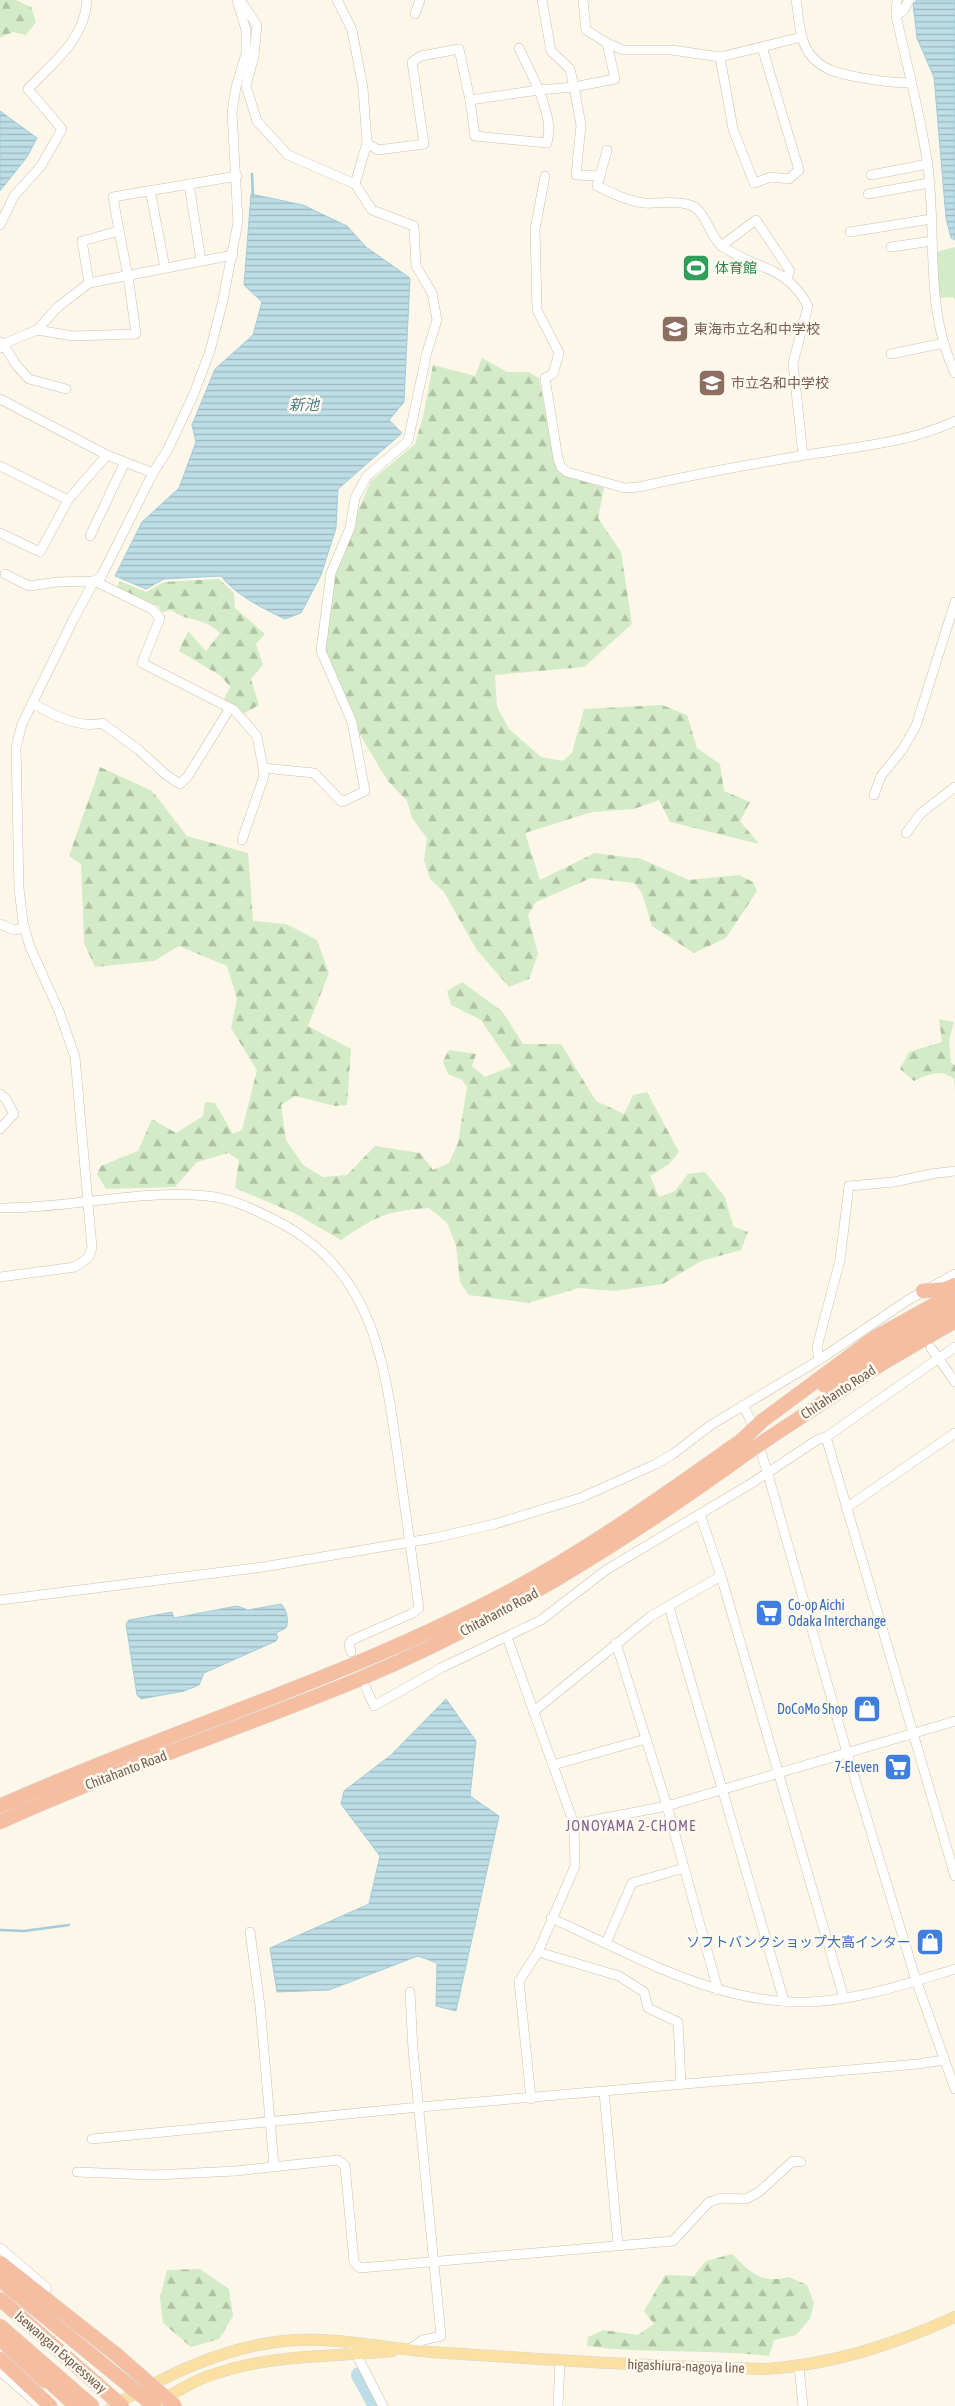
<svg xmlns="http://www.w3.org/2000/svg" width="955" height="2406" font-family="'Asap Condensed','Noto Sans JP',sans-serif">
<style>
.forest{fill:url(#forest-firs)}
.green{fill:#d3ebc7}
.water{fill:url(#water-rules);stroke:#a3ccd8}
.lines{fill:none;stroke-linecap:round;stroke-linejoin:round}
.stream{stroke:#a3ccd8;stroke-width:2.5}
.river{stroke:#bddde7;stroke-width:16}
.minor-casing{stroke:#cfbfae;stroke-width:10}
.major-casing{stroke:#dcd5d0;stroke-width:12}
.highway-casing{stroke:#dcd5d0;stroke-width:15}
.minor{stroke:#fff;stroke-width:9}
.major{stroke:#fae0a3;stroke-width:11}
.highway{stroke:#f6bea1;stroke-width:14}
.highway-bridge-casing{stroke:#dcd5d0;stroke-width:15;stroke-linecap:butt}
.highway-bridge{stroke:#f6bea1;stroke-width:14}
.labels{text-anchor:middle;stroke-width:5;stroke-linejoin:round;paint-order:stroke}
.leisure-label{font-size:14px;fill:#27864d;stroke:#fffaf0;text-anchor:start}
.education-label{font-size:14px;fill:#785e54;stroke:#fffaf0;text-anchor:start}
.street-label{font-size:14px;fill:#775f4c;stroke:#fffaf0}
.shop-label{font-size:14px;fill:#366cbe;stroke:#fffaf0;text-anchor:end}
.water-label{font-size:15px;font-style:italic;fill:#467a8b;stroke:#fffaf0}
.neighbourhood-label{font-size:15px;letter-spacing:1px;fill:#876593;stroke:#fffaf0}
</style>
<defs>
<pattern id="forest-firs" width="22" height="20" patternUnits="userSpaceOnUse" patternTransform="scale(1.25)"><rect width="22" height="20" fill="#d3ebc7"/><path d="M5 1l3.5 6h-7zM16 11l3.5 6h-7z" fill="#b0c2a4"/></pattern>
<pattern id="water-rules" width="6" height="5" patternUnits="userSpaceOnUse" patternTransform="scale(1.25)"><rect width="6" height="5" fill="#bddde7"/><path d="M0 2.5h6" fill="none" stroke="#9eb6bd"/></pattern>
</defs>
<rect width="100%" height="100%" fill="#fcf7e9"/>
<g class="forest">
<path d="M0 0H16L31 7 36 22 26 35 13 32 0 38Z"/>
<path d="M482 358 507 372H528L539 378 555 464 559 472 604 488 598 518 621 552 632 624 584 667 495 675 497 707 509 729 541 757 563 761 572 753 584 709 662 705 687 715 697 748 720 764 724 791 750 802 740 821 759 844 670 822 659 800 634 809 592 812 525 833 540 880 595 853 641 859 689 880 739 875 753 882 757 891 726 938 694 953 652 926 642 893 634 883 591 878 536 902 528 915 538 954 529 979 509 987 476 949 444 892 430 879 424 860 427 838 412 818 407 801 388 781 352 722 321 651 331 573 371 481 415 444 423 417 433 365 475 376Z"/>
<path d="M219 579 234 593 235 608 265 634 256 644 263 665 251 679 259 705 243 714 237 707 224 699 230 687 221 676 179 651 188 631 206 651 220 633C202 616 189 623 171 610L162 612 158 606 117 588 120 581 146 592 164 582Z"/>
<path d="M100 767 152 791 187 836 248 853 253 921 286 924 317 940 329 973 308 1026 351 1049 347 1105 335 1106 295 1096 281 1105 286 1140 303 1165 323 1177 347 1175 375 1146 420 1153 433 1170 449 1163 458 1143 467 1087 462 1080 448 1074 443 1061 449 1050 476 1054 472 1066 485 1077 512 1066 481 1020 451 1005 447 991 462 982 502 1011 523 1044H561L596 1101 624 1114 633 1095 647 1092 679 1152 669 1164 650 1176 659 1197 675 1191 688 1174 705 1172 725 1197 733 1226 748 1232 741 1250 701 1261 663 1284 614 1291 579 1288 528 1303 469 1295 460 1282 456 1245 447 1223 429 1208C385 1211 377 1216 341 1240L294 1213 235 1188 239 1160 228 1153 197 1162 175 1187 106 1189 97 1174 101 1166 138 1151 152 1119 176 1133 203 1116 205 1102 215 1103 233 1134 242 1130 257 1070 231 1028 237 999 227 966 179 946 154 961 95 967 84 943 81 864 69 856Z"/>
<path d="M939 1019 954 1022 949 1040 951 1063 955 1065V1090L954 1079C941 1068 928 1074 914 1081L900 1069 909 1052 942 1042Z"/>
<path d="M732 2254C751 2273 761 2284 789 2277L807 2285 814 2303 810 2319 796 2335 774 2340 769 2356C709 2349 648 2354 587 2346L588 2337 603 2330 638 2335 654 2324 644 2311 665 2275 694 2276 706 2261Z"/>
<path d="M200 2269 229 2289 233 2316 219 2339 191 2347 163 2323 160 2298 167 2270Z"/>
</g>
<path class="green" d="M955 247V301L953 297 938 298 936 252Z"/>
<g class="water">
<path d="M917 0H955V240L951 238 946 218 934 77 917 38 913 4Z"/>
<path d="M0 111 37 138 27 157 0 191Z"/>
<path d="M251 194 303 205 347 226 366 247 410 278 404 402 389 420 402 433 338 489 336 528 321 575 301 613 285 619C262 608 237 596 221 576L164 579 146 589 115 576 142 522 179 488 196 442 192 425 215 369 253 335 262 302 244 285Z"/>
<path d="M281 1604C287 1609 289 1622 286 1628L276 1633 278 1637 276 1641 204 1673 199 1685 184 1691 141 1699 137 1695 126 1624 129 1620 172 1612 174 1618 237 1606 248 1610Z"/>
<path d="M446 1699 476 1741 470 1796 499 1816 456 2011 436 2006 437 1963 418 1956 329 1990 277 1992 270 1948 369 1904 380 1856 341 1804 344 1791 391 1755Z"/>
</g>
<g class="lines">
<g class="stream">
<path d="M252 174 253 197"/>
<path d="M0 1930 24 1931 69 1925"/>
</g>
<path class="river" d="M359 2375 376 2406"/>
<g class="minor-casing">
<g id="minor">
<path d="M240 0 257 25 254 56 246 86 257 121 288 155 355 184 367 143 363 88 352 30 337 0"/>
<path d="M583 0 586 30 607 43 623 50H672L720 57 802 37"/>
<path d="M796 0C799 17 799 38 809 53 814 60 822 66 830 70 848 77 891 83 910 83"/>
<path d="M897 0 896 15C907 66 921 116 928 167 937 236 924 308 955 373"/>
<path d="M415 14 420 0"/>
<path d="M896 15 903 11 909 0"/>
<path d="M607 43 615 79 574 87 581 125 576 175 600 176 597 186C612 193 627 201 644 203 658 204 676 200 690 205 706 210 709 236 722 246 755 270 786 264 808 306L793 363 803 455"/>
<path d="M720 57 733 129 754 183 771 177 789 179 799 170 762 47"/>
<path d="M470 100 539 90 519 48"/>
<path d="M367 143 378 150 424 144 412 62 421 56 459 49 470 100 475 136 547 143C552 124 545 108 539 90L574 87 570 69 551 51 542 0"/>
<path d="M871 175 928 164"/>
<path d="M545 176 535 229 537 310 559 353 553 374 545 378 558 459 561 467 567 472 625 488 639 487C692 475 746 465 800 456 853 447 906 444 955 421"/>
<path d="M600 176 607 150"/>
<path d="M189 184 201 261"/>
<path d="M150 190 165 268"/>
<path d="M868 194 929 183"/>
<path d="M0 225 14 196 41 166 62 129 28 89C53 63 85 39 87 0"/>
<path d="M850 232 931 219"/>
<path d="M721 246 756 220 790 271 786 279"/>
<path d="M891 247 932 241"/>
<path d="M89 283 82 241 119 231 113 197 237 176"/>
<path d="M37 330 73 336 136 334 128 276 119 231"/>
<path d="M0 342 3 344 37 330 58 307 89 283 233 255"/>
<path d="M0 348 3 344 17 366 29 379 66 389"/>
<path d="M891 354 944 343"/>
<path d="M0 399 107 455 153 473"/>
<path d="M0 466 68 500"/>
<path d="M0 533 40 552 68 500 107 455"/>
<path d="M90 536 125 462"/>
<path d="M5 574 29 586 57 582 94 581 152 609 160 618 142 663 234 710 257 736 263 768 314 773 342 802 365 791 352 722 321 651 331 573 350 528 355 498 367 476 408 441 427 352 437 320 432 293 416 266 414 226 372 210 355 184"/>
<path d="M34 704C53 715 80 729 102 723L139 750 165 774 180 784 188 776 230 708"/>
<path d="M874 795 881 776 902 750 916 726 955 602"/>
<path d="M906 833 921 813 955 787"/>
<path d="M242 840 264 776 263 768"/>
<path d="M0 924 14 930 25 928"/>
<path d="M0 1094 5 1098 14 1114 0 1129"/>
<path d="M0 1208C69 1209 137 1189 207 1196 230 1198 251 1208 271 1218 373 1267 384 1358 398 1458 405 1508 412 1558 419 1608L413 1613 352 1640 349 1644 351 1652"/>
<path d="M0 1277 75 1267 88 1258 92 1248 75 1057 59 1011 30 947 23 923 19 888 16 747 22 724 73 620 94 581 101 577 153 473 168 449 193 396 210 351 223 300 238 222 232 112 236 87 246 54V30L237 0"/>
<path d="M931 1348 955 1382"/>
<path d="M819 1360 817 1347 840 1260 849 1186 894 1182 931 1174 955 1171"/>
<path d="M743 1405 750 1419 767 1471 847 1753 916 1980 955 2089"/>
<path d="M826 1437 955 1876"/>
<path d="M846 1508 955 1433"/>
<path d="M700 1514 721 1576 844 1998"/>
<path d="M0 1600 263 1567 434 1538 495 1524 580 1498 656 1464 673 1454 711 1425 819 1360 908 1300 955 1274"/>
<path d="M669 1607 784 2001"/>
<path d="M507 1637 574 1824 575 1866 538 1952 519 1981 531 2099"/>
<path d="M616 1643 667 1806 718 1990"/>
<path d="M366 1688 374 1706 441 1668 541 1620 606 1570 752 1483 817 1440 826 1437 955 1347"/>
<path d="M533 1712 651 1616 721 1576"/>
<path d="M553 1765 646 1739"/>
<path d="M574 1824 667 1806 955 1721"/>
<path d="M551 1918C634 1955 717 2005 810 2002 859 2000 909 1983 955 1969"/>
<path d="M250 1932 260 2006 274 2166"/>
<path d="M606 1943 632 1883 684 1868"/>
<path d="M538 1952 619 1976 644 1992 648 2008 678 2022 681 2084"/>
<path d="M604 2092 618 2245"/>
<path d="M92 2139 419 2107 918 2064 944 2060"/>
<path d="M77 2172 154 2175 236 2171 338 2160 345 2166 354 2262 360 2268 673 2241 709 2202 722 2198 746 2199 759 2192 793 2161 801 2162"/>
<path d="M0 2248 47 2288"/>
<path d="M353 2348 383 2406"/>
<path d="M408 2350 423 2340 441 2336 413 2050 410 1992"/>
<path d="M799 2367 803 2406"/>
<path d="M0 2371 40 2406"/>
<path d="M558 2406 560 2361"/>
</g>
</g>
<g class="major-casing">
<g id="major">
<path d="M159 2401C175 2393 190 2383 206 2377 266 2354 329 2357 392 2351"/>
<path d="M112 2406C166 2376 222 2347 284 2341 334 2336 381 2348 431 2352 542 2359 654 2367 766 2369 835 2364 892 2345 955 2317"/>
</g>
</g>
<g class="highway-casing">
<g id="highway">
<path d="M923 1291 946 1289 955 1285"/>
<path d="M824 1385 913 1330 955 1307"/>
<path d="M762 1421 874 1338 955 1293"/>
<path d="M769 1438 883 1363 955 1321"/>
<path d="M0 1806C163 1733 335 1682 493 1600 581 1555 663 1496 742 1440"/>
<path d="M0 1822C116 1769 238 1729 355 1681 496 1622 624 1542 747 1453"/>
<path d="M0 2326 92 2406"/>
<path d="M0 2339 45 2381"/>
<path d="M0 2359 50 2406"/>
<path d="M40 2373 76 2406"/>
</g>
</g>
<use href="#minor" class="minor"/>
<use href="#major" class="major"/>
<use href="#highway" class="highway"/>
<g class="highway-bridge-casing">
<g id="highway-bridge">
<path d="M742 1440 762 1421"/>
<path d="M747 1453 769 1438"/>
<path d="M0 2263 118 2356 175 2406"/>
<path d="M0 2280 154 2406"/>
<path d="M0 2299 122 2406"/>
</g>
</g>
<use href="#highway-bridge" class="highway-bridge"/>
</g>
<defs>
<g id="stadium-square" transform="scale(1.4375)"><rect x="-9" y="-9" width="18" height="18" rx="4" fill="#2e9e5b" stroke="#fffaf0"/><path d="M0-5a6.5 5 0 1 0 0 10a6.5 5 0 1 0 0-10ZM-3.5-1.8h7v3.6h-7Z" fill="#fff"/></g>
<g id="school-square" transform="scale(1.4375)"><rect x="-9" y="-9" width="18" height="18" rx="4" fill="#8d6e63" stroke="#fffaf0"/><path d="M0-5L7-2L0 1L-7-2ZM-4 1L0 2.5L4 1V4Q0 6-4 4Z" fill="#fff"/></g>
<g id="supermarket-square" transform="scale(1.4375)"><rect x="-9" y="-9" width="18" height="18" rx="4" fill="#3f7fe0" stroke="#fffaf0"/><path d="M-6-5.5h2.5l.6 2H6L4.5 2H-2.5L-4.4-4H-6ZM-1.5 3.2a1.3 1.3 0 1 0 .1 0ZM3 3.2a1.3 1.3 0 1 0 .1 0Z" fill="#fff"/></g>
<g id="shop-square" transform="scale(1.4375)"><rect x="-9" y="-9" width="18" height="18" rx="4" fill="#3f7fe0" stroke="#fffaf0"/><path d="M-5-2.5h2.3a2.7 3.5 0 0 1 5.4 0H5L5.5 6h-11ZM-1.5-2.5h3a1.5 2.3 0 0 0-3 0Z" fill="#fff"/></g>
</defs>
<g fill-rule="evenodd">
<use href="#stadium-square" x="696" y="268"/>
<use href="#school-square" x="675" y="329"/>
<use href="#school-square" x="712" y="383"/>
<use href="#supermarket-square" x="769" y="1613"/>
<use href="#shop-square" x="867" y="1709"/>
<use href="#supermarket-square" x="898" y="1767"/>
<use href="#shop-square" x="930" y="1942"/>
</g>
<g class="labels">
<g class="leisure-label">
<text x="715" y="273">体育館</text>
</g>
<g class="education-label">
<text x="694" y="334">東海市立名和中学校</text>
<text x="731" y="388">市立名和中学校</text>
</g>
<g class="street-label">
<text transform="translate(838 1392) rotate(-33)" y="5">Chitahanto Road</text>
<text transform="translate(499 1612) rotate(-28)" y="5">Chitahanto Road</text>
<text transform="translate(126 1770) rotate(-21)" y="5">Chitahanto Road</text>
<text transform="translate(61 2352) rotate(41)" y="5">Isewangan Expressway</text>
<text transform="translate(686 2366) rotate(2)" y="5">higashiura-nagoya line</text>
</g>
<g class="shop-label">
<text x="788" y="1610" text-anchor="start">Co-op Aichi<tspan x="788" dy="16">Odaka Interchange</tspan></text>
<text x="848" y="1714">DoCoMo Shop</text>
<text x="879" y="1772">7-Eleven</text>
<text x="911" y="1947">ソフトバンクショップ大高インター</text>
</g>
<g class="water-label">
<text x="304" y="410">新池</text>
</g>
<g class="neighbourhood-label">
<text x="631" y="1831">JONOYAMA 2-CHOME</text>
</g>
</g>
</svg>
